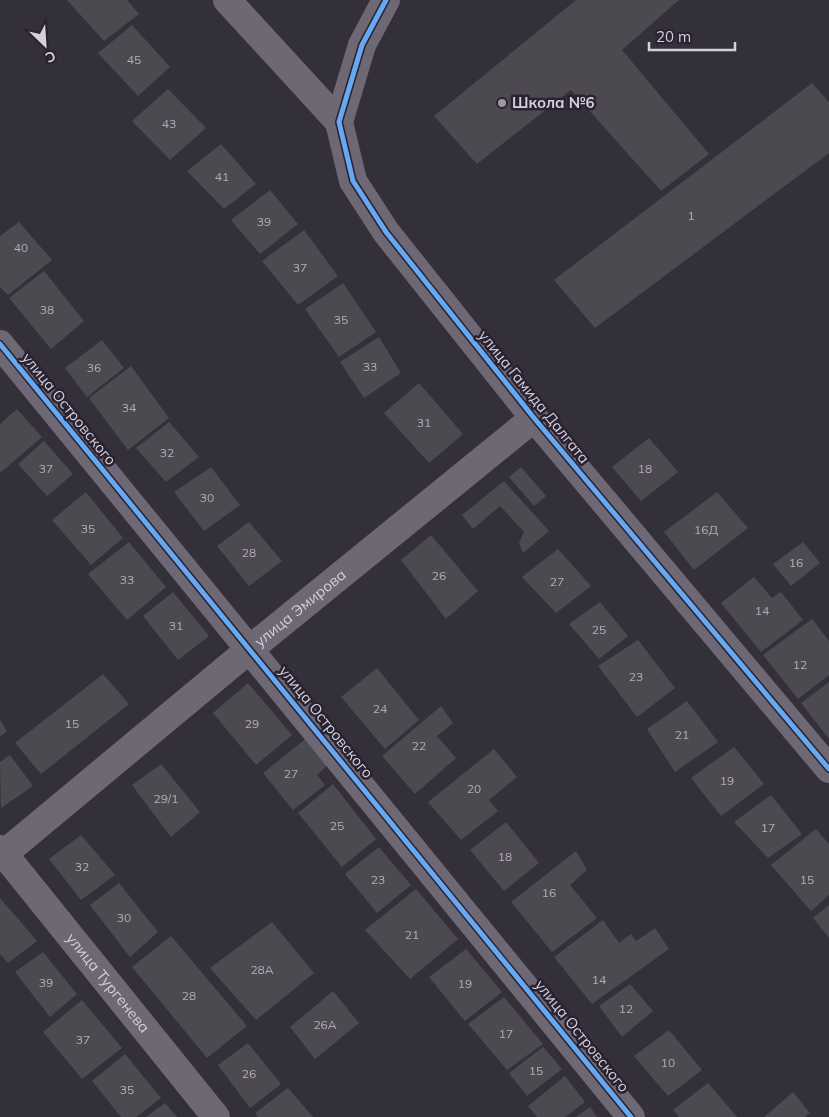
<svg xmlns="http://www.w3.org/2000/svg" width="829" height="1117" font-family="Mulish,sans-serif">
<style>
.building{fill:#4d4951}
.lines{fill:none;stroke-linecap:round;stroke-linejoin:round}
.minor{stroke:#6d6873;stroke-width:28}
.cycleway-casing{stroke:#292232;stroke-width:8}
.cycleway{stroke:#66a8f1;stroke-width:5}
.poi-dot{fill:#9c98a2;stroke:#292232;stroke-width:2}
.labels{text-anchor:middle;stroke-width:5;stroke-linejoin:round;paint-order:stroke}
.number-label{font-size:12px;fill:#b2aeb8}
.poi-label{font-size:15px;font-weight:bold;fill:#d4d0db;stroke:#292232;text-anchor:start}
.street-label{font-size:15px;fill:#d4d0db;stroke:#292232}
</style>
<rect width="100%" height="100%" fill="#343039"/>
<g class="building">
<path d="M67 0H127L139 14 104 41Z"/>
<path d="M576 0H679L622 50 709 154 661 191 571 90 477 164 434 116Z"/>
<path d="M132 25 170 67 138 96 98 53Z"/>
<path d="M812 83 829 102V153L595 328 554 280Z"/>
<path d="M168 89 206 128 170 160 132 121Z"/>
<path d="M221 144 256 184 224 209 187 171Z"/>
<path d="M270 190 298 224 260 254 231 220Z"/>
<path d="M19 222 52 260 8 295 0 287V236Z"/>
<path d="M304 230 338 276 298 305 262 261Z"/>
<path d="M44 271 84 321 51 349 9 298Z"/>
<path d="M343 283 376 332 339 357 305 309Z"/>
<path d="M379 337 401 373 364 398 340 362Z"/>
<path d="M102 340 124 368 87 397 65 368Z"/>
<path d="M131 366 169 418 128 450 89 398Z"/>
<path d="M419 383 463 434 429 463 384 413Z"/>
<path d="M17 409 42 437 0 473V424Z"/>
<path d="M169 422 199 457 166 482 136 448Z"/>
<path d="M649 438 678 472 641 501 612 467Z"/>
<path d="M44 441 73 474 47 496 18 464Z"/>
<path d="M211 467 240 505 204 531 174 492Z"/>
<path d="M521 467 546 496 534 506 509 477Z"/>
<path d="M504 481 549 531 523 553 519 543 524 532 500 506 473 529 462 515Z"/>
<path d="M86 492 123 538 91 565 52 520Z"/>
<path d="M717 492 748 528 694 570 664 532Z"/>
<path d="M249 522 282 561 249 586 217 546Z"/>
<path d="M431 535 478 591 446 619 401 560Z"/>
<path d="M129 542 166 587 127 620 88 574Z"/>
<path d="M803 542 820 563 791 586 773 564Z"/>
<path d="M558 549 591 586 556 613 522 577Z"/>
<path d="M754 577 772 598 781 592 803 620 761 652 721 603Z"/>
<path d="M173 592 209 636 178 660 143 616Z"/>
<path d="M600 602 628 636 599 659 569 624Z"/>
<path d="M812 619 829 641V675L798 699 763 655Z"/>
<path d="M638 640 675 688 637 717 598 666Z"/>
<path d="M377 668 419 720 385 749 341 697Z"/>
<path d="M103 674 129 704 41 774 15 743Z"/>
<path d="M829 682V739L801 703Z"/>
<path d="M248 683 292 735 256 765 213 713Z"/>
<path d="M687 701 718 742 675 772 647 729Z"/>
<path d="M441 706 453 723 437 736 456 758 415 794 382 756Z"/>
<path d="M0 720 7 731 0 737Z"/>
<path d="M308 737 330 763 317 775 325 785 293 810 263 773Z"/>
<path d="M734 747 764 784 721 816 691 778Z"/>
<path d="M494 749 517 777 489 800 498 811 461 840 428 802Z"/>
<path d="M10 755 33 786 1 808 0 762Z"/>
<path d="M161 764 200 812 171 837 132 785Z"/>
<path d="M333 784 376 839 342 867 298 813Z"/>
<path d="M771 795 802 834 768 858 734 822Z"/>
<path d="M506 822 539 863 504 891 470 850Z"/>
<path d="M816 829 829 844V895L811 911 771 865Z"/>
<path d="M81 835 115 875 81 900 49 859Z"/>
<path d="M379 847 411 885 377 913 345 874Z"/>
<path d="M576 851 587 870 570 885 597 918 552 952 511 902Z"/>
<path d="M119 883 158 932 130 957 90 905Z"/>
<path d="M416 889 458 939 410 979 365 930Z"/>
<path d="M0 898 37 941 8 963 0 954Z"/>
<path d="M829 905V938L813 918Z"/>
<path d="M603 920 619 943 631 934 636 941 655 928 669 949 592 1004 554 957Z"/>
<path d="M272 922 314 973 256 1020 210 968Z"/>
<path d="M171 936 247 1026 207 1058 132 967Z"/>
<path d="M466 949 502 992 465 1021 429 977Z"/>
<path d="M43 952 77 994 50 1017 15 972Z"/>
<path d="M630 984 653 1011 622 1037 599 1006Z"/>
<path d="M333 991 359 1023 315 1059 290 1027Z"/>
<path d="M504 997 543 1044 507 1070 468 1024Z"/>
<path d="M82 1000 122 1048 82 1079 43 1032Z"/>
<path d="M669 1030 702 1070 668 1096 634 1056Z"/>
<path d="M248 1043 281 1084 250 1108 218 1065Z"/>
<path d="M543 1047 562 1069 527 1096 509 1073Z"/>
<path d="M125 1054 161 1098 136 1117H121L92 1081Z"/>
<path d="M565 1076 585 1102 565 1117H537L528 1106Z"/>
<path d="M708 1083 737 1117H679L673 1110Z"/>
<path d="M288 1088 313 1117H258L255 1113Z"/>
<path d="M793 1092 810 1113 805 1117H764Z"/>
<path d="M165 1103 177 1117H146Z"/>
<path d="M590 1107 597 1117H576Z"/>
</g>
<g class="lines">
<g class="minor">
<path d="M227 0 339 122"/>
<path d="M386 0 362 45 339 122 353 181 386 232 534 418 829 769"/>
<path d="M0 344 631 1117"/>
<path id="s1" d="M0 849 216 1117"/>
<path id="s2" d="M0 857 250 649 534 418"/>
</g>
<g class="cycleway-casing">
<g id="cycleway">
<path d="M386 0 362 45 339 122 353 181 386 232 534 418 829 769"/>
<path d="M0 344 631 1117"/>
</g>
</g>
<use href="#cycleway" class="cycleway"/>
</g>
<circle class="poi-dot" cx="502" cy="103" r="5"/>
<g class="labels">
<g class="number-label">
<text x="134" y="64">45</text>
<text x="169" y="128">43</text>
<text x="222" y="181">41</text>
<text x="691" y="220">1</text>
<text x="264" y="226">39</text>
<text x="21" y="252">40</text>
<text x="300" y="272">37</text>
<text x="47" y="314">38</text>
<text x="341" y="324">35</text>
<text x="370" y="371">33</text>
<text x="94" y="372">36</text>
<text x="129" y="412">34</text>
<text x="424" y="427">31</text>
<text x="167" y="457">32</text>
<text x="46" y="473">37</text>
<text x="645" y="473">18</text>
<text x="207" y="502">30</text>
<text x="88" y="533">35</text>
<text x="706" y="534">16Д</text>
<text x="249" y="557">28</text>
<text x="796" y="567">16</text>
<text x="439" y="580">26</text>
<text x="127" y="584">33</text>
<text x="557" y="586">27</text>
<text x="762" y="615">14</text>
<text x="176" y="630">31</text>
<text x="599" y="634">25</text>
<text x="800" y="669">12</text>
<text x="636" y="681">23</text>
<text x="380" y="713">24</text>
<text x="72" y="728">15</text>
<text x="252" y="728">29</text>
<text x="682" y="739">21</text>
<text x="419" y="750">22</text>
<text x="291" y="778">27</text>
<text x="727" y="785">19</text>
<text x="474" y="793">20</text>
<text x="166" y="803">29/1</text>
<text x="337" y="830">25</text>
<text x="768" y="832">17</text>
<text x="505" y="861">18</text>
<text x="82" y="871">32</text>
<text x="378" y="884">23</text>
<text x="807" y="884">15</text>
<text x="549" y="897">16</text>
<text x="124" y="922">30</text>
<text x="412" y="939">21</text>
<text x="262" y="974">28А</text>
<text x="599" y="984">14</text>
<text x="46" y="987">39</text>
<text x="465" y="988">19</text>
<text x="189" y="1000">28</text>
<text x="626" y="1013">12</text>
<text x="325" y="1029">26А</text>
<text x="506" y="1038">17</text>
<text x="83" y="1044">37</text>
<text x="668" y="1067">10</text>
<text x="536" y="1075">15</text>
<text x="249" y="1078">26</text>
<text x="127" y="1094">35</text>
</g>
<g class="poi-label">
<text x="512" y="108">Школа №6</text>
</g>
<g class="street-label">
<text transform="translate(534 397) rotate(51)" y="5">улица Гамида Далгата</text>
<text transform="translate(69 409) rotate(51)" y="5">улица Островского</text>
<text dy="5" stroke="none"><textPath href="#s2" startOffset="390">улица Эмирова</textPath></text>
<text transform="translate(326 722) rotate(51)" y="5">улица Островского</text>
<text dy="5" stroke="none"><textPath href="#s1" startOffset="172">улица Тургенева</textPath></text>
<text transform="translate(582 1036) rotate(51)" y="5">улица Островского</text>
</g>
</g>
<g transform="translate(45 45) rotate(155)" stroke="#292232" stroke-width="4" paint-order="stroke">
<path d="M0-4L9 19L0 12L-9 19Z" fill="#d4d0db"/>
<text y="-8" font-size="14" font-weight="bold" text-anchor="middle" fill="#d4d0db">С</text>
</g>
<path d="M649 42v8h86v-8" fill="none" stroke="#d4d0db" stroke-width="2.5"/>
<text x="656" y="42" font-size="15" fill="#d4d0db" stroke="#292232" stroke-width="4" paint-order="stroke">20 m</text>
</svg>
